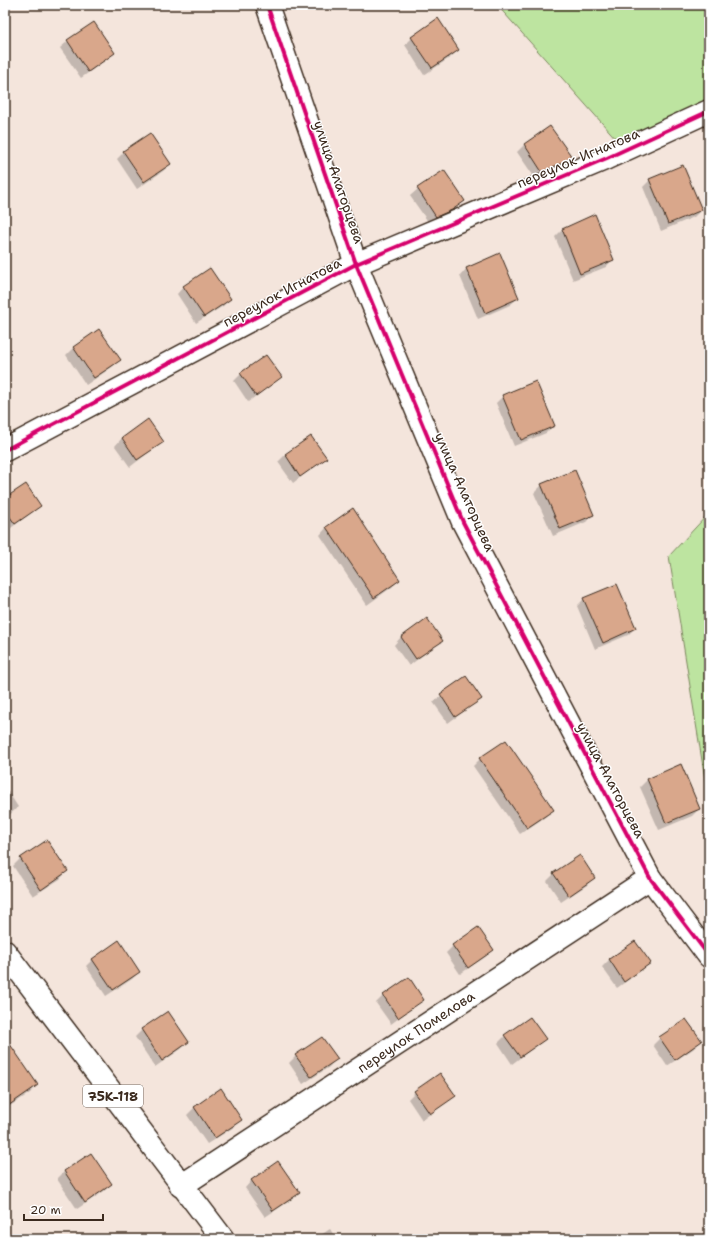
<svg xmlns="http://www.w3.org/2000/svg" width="714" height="1244" font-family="'Shantell Sans',sans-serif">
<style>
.green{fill:#bde4a0;stroke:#7c875f}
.shadow{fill:#0003}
.building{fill:#d9a78b;stroke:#3b2a1e}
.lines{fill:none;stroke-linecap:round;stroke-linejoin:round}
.street-casing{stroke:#3b2a1e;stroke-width:25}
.primary-casing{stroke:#3b2a1e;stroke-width:25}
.street{stroke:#fff;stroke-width:22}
.primary{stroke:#fff;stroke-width:22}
.cycleway-casing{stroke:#fff;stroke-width:6}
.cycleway{stroke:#d6006c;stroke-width:4}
.labels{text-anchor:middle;stroke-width:3;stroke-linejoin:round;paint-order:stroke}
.shield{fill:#fff;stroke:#766a62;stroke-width:1}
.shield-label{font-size:13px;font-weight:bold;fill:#3b2a1e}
.street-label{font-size:14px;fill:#3b2a1e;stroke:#fff}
</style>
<rect width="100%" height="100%" fill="#f4e5dc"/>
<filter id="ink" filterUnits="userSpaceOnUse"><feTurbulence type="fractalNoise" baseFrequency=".025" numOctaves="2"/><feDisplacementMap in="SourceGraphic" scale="8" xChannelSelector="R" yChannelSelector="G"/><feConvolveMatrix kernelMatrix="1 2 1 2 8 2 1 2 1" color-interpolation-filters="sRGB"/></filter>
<g filter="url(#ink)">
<g class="green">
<path d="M497 5H709V109L618 141Z"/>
<path d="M709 513V804L669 556Z"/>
</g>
<g class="shadow">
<path d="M94 23 113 53 106 60 81 78 60 48 68 41Z"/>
<path d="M412 38 458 50 451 57 424 75 405 45Z"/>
<path d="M550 127 570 157 554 170 535 178 517 152 524 145Z"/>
<path d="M124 152 170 164 163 171 137 189 117 159Z"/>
<path d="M650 180 701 210 694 217 661 231 643 187Z"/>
<path d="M418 189 464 201 444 217 429 223 410 196Z"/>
<path d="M595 216 613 259 606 267 573 280 555 237 562 230Z"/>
<path d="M467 268 518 298 510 305 478 319 460 276Z"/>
<path d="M184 286 230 299 223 306 196 323 177 294Z"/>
<path d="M99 330 119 360 112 367 86 385 66 355 73 348Z"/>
<path d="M241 374 281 377 248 402 234 381Z"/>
<path d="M503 396 554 425 546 433 514 446 496 403Z"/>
<path d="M311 437 325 458 293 483 278 462 285 455Z"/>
<path d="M122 438 162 442 130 467 115 446Z"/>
<path d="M574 471 593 515 586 522 553 536 534 493 542 485Z"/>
<path d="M5 499 40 506 7 531 5 527Z"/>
<path d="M327 527 399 580 392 587 367 605 320 535Z"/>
<path d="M584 599 635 628 628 635 595 649 577 606Z"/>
<path d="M401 637 441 641 409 666 394 645Z"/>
<path d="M466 677 480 699 448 723 433 702Z"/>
<path d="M480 759 552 810 545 817 520 834 473 766Z"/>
<path d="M648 779 699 809 692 816 659 830 640 787Z"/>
<path d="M5 787 18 807 5 819Z"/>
<path d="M47 842 67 871 60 879 33 896 13 866 20 859Z"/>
<path d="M554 874 594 877 587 885 561 902 547 881Z"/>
<path d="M635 942 649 963 642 970 617 988 602 967 609 960Z"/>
<path d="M453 946 493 949 485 957 460 974 446 953Z"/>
<path d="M93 959 139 972 132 979 106 996 86 966Z"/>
<path d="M409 979 423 1000 391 1024 376 1003 383 996Z"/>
<path d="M142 1030 188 1042 181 1049 155 1067 135 1037Z"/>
<path d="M505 1036 545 1039 512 1064 498 1043Z"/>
<path d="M660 1038 700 1041 693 1049 667 1066 653 1045Z"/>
<path d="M296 1056 336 1059 329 1067 303 1084 289 1063Z"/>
<path d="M5 1063 37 1085 30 1093 5 1109Z"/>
<path d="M415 1092 455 1096 422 1120 408 1099Z"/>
<path d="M194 1108 241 1119 234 1127 207 1144 187 1115Z"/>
<path d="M91 1154 111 1184 104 1191 77 1209 57 1179 64 1172Z"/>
<path d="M252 1180 298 1193 291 1200 265 1217 245 1188Z"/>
<path d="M330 1229 336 1239H315Z"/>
</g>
<g class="building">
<path d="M438 18 459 50 432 68 411 37Z"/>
<path d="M94 22 115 53 88 72 67 40Z"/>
<path d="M550 126 572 157 562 163 542 172 524 144Z"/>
<path d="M150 133 171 164 144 182 123 151Z"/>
<path d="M683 165 702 210 668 224 649 179Z"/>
<path d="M444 170 465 201 452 210 436 217 417 188Z"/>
<path d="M595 214 614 260 580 274 562 229Z"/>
<path d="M500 253 519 298 485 313 466 268Z"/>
<path d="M210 268 231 299 204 317 183 286Z"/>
<path d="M99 329 121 360 94 378 73 347Z"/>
<path d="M266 355 282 377 256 396 240 373Z"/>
<path d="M536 381 555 426 521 440 502 395Z"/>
<path d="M148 419 164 442 137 460 122 438Z"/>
<path d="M311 436 327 458 300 477 285 454Z"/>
<path d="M575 470 594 515 560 529 541 484Z"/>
<path d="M26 484 41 506 15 524 5 510V498Z"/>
<path d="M353 508 400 580 374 598 326 527Z"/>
<path d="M617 584 636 628 603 643 583 598Z"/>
<path d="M427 618 443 641 416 659 401 637Z"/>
<path d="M466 676 482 699 455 717 440 694Z"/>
<path d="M506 740 554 810 527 828 479 758Z"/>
<path d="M681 764 700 809 666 823 647 779Z"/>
<path d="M47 840 68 871 41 890 20 858Z"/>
<path d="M580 855 595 878 569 896 553 873Z"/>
<path d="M478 927 494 950 468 968 452 945Z"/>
<path d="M119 940 140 972 113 990 92 959Z"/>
<path d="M635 941 651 963 624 982 609 959Z"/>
<path d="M409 977 424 1000 398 1018 383 995Z"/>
<path d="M168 1011 189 1042 162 1061 141 1029Z"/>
<path d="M530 1017 546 1039 520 1057 504 1035Z"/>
<path d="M686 1019 702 1041 675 1060 659 1037Z"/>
<path d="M5 1037 38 1085 5 1108Z"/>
<path d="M322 1037 338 1059 311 1077 295 1055Z"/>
<path d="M440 1073 456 1096 430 1114 414 1091Z"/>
<path d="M221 1088 242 1120 215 1138 194 1107Z"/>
<path d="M91 1153 112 1184 85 1203 64 1171Z"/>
<path d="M278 1161 300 1193 273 1211 251 1180Z"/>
</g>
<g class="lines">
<g class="street-casing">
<g id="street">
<path d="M267 5 356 264 463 522 650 878 709 956"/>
<path d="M5 450 356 264 607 158 709 111"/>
<path id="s1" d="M181 1186 650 878"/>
</g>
</g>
<g class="primary-casing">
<path id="primary" d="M5 952 223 1239"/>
</g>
<use href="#street" class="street"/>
<use href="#primary" class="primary"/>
<g class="cycleway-casing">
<g id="cycleway">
<path d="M267 5 356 264 463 522 650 878 709 956"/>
<path d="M5 450 356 264 607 158 709 111"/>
</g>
</g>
<use href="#cycleway" class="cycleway"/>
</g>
</g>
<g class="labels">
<rect class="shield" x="83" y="1085" width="60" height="22" rx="3"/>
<g class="shield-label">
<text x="113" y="1101">75К-118</text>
</g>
<g class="street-label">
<text transform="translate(578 158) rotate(-23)" y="5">переулок Игнатова</text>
<text transform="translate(339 182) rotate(71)" y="5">улица Алаторцева</text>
<text transform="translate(282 292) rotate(-28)" y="5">переулок Игнатова</text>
<text transform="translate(465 492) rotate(66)" y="5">улица Алаторцева</text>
<text transform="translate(611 780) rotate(62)" y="5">улица Алаторцева</text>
<text dy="5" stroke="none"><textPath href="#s1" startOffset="281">переулок Помелова</textPath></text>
</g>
</g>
<rect width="714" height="1244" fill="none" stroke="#fff" stroke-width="20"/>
<rect x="10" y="10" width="694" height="1224" fill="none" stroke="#3b2a1e" stroke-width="1.5" filter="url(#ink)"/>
<path d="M24 1214v6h79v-6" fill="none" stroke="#3b2a1e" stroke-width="2"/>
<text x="30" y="1214" font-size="12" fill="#3b2a1e" stroke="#ffffff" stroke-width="3" paint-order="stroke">20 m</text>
</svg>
